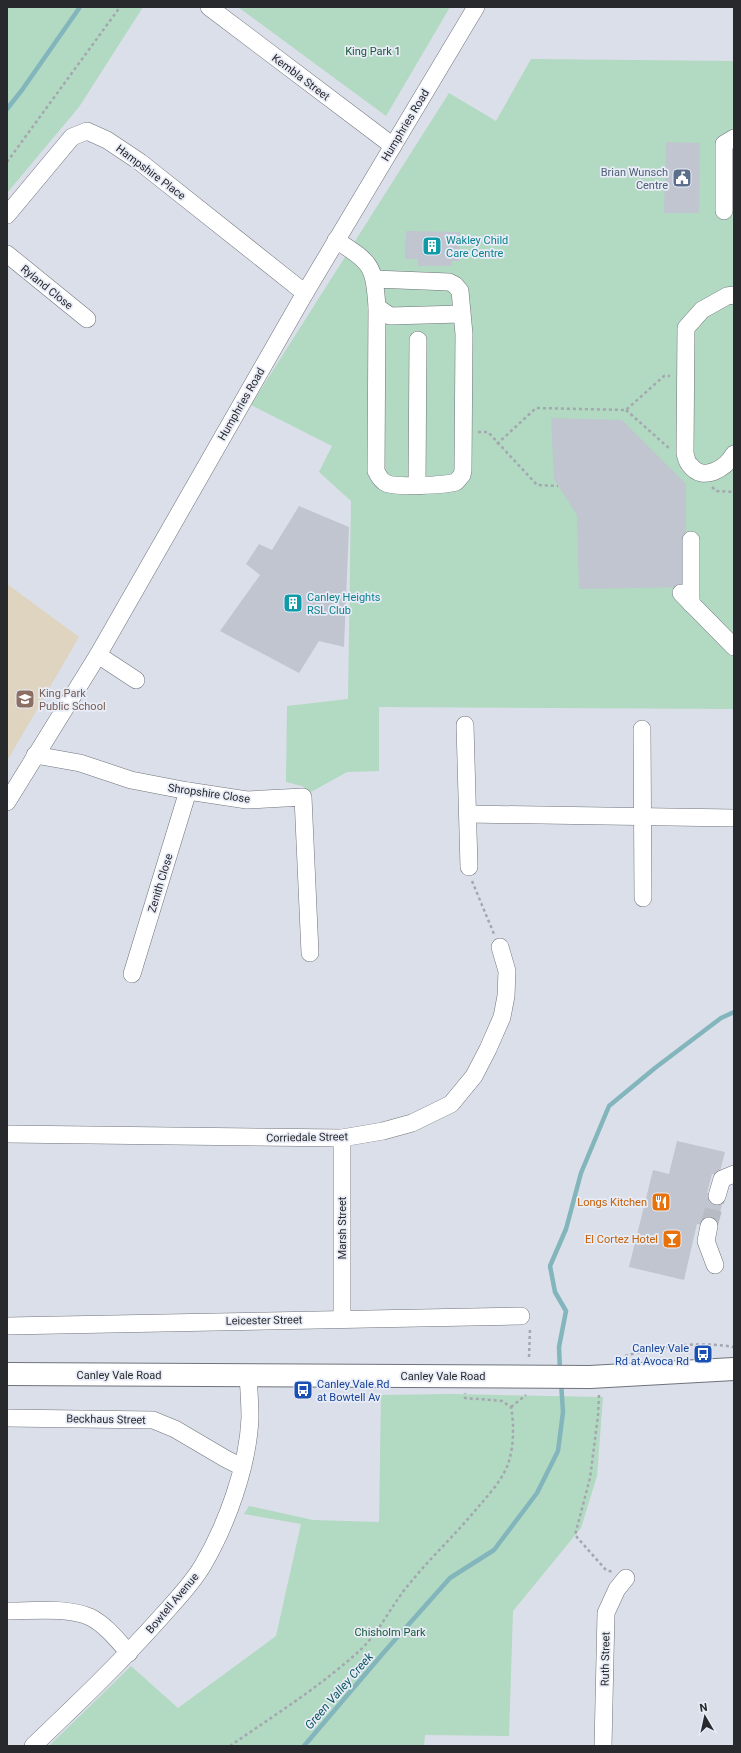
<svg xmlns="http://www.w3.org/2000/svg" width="741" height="1753" font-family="Roboto,sans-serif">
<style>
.education{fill:#ded4bf}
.green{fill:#b2d9c1}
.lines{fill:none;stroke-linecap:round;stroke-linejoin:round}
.stream{stroke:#83b5bc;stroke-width:4.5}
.building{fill:#c1c5cf}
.minor-tunnel{stroke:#b7bbc3;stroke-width:17;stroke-dasharray:17 8;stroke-linecap:butt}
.minor-casing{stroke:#6f737c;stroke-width:18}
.major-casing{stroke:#6f737c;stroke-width:24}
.path{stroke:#a4a7b0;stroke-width:2.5;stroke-dasharray:3 3;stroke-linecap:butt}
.minor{stroke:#fff;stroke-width:17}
.major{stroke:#fff;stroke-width:22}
.labels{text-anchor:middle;stroke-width:3.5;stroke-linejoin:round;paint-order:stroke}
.park-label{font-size:11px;fill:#195939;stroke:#e8ecf6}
.street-label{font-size:11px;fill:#28292d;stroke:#e8ecf6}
.service-label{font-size:11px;fill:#4e5e75;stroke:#e8ecf6;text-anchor:end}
.culture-label{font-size:11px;fill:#0d838f;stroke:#e8ecf6;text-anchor:start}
.education-label{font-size:11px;fill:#785e54;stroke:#e8ecf6;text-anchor:start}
.food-label{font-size:11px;fill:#c56008;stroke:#e8ecf6;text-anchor:end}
.transit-label{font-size:11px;fill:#164399;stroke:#e8ecf6;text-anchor:end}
.water-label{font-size:12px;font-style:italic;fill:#0d565e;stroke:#e8ecf6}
</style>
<rect width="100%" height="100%" fill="#dbdfe9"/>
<path class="education" d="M7 584 79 637 7 761Z"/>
<g class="green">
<path d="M7 7H143L79 107 7 193Z"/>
<path d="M238 7H450L386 116Z"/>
<path d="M531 59 734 61V709L379 707V771L347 772 311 792 302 786 286 782 287 706 348 699 351 501 319 472 332 446 251 405 449 93 496 121Z"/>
<path d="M451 1394 603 1397 597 1476 581 1528 513 1611 509 1736 425 1735 424 1746H49L131 1666 178 1708 276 1636 301 1524 244 1514 249 1506 313 1520 379 1522 381 1395Z"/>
</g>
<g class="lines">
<g class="stream">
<path d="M7 109 22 90 80 7"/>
<path d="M560 1371 559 1347 566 1311 555 1292 550 1266 566 1229 581 1173 609 1106 655 1068 721 1018 734 1012"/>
<path d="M304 1746 385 1651 450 1578 494 1550 537 1493 558 1451 563 1412 561 1382"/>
</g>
</g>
<g class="building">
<path d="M666 142 700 143 699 213H664Z"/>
<path d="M406 231 460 232 459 261H452V266H418V259H405Z"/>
<path d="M551 418 622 420 686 484V587L579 589 577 515 554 479Z"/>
<path d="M299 506 349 527 344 647 319 641 299 673 220 631 260 575 246 564 259 544 272 550Z"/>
<path d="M677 1141 725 1152 719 1175 712 1174 707 1193 724 1197 716 1228 697 1224 684 1280 629 1267 653 1170 669 1174Z"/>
</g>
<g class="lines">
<path class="minor-tunnel" d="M709 1226 717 1196"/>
<g class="minor-casing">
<g id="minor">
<path d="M209 7 393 146"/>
<path d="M724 211V144L734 138"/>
<path d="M7 215 72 137 87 131 107 140 140 162 305 293"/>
<path d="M336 240C371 263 374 264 377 307L376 471C378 475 381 481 386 483 395 488 446 485 456 482L462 475 463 470 464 334 460 291 455 285 449 282 374 279"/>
<path d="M7 254 87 319"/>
<path d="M734 295 727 296 702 310 686 328 685 453C686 457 687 463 690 465 703 483 726 468 734 454"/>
<path d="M377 307 390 316 461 314"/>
<path d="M417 485 418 340"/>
<path d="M681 593 734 647"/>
<path d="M691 604V540"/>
<path d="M98 655 136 680"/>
<path d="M465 725 469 867"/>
<path d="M642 729 643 898"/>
<path d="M35 755 80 763 131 780 188 791 247 800 303 797 310 953"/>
<path d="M7 802 98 655 305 293 476 7"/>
<path d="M468 814 734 818"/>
<path d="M132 974 188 791"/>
<path d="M7 1134 342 1138 383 1131 412 1123 451 1104 474 1076 488 1049 502 1017 506 996 507 971 500 947"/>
<path d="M717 1196 722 1179 734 1174"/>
<path d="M709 1226 706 1241 715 1265"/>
<path d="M342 1318V1138"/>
<path d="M7 1326 521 1316"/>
<path d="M7 1418 153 1420 175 1429 226 1459 242 1467"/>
<path d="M7 1611C33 1611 67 1607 90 1617 106 1625 118 1641 129 1653"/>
<path d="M33 1746C77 1704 121 1662 161 1617 176 1600 192 1584 203 1565 227 1524 248 1466 250 1418 250 1404 249 1390 248 1376"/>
<path d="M603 1746 606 1613 617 1589 626 1578"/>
</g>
</g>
<g class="major-casing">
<path id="major" d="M7 1374 590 1377 734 1369"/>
</g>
<g class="path">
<path d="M7 162 120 7"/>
<path d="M626 410 670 449"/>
<path d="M478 432H488L537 485 558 486"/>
<path d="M497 444 536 408 626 410 664 376H670"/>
<path d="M712 487 716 491 734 492"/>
<path d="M472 881 494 934"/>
<path d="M625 1356C660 1346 698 1341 734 1347"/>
<path d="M529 1357 530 1328"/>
<path d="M599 1395 598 1416 590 1478 575 1535 606 1570 613 1572"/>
<path d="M511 1407 526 1395"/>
<path d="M230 1746C273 1716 318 1688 357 1653 379 1634 391 1605 410 1583 432 1556 457 1533 479 1506 490 1493 504 1478 509 1461 514 1444 514 1424 511 1407L502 1401 465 1398V1393"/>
</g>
<use href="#minor" class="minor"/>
<use href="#major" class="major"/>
</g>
<defs>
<g id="civic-square" transform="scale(1)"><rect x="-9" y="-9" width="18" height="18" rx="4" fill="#5c6f8a" stroke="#e8ecf6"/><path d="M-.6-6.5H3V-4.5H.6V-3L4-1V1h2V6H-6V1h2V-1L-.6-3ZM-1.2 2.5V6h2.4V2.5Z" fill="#fff"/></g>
<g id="building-square" transform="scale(1)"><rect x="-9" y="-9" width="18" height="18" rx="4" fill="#0f9aa8" stroke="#e8ecf6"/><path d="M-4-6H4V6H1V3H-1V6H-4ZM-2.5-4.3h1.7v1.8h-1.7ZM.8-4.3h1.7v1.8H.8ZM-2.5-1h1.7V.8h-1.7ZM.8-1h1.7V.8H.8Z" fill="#fff"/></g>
<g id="school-square" transform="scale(1)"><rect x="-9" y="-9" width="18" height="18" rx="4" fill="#8d6e63" stroke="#e8ecf6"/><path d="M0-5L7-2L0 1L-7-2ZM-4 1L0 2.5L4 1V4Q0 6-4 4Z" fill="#fff"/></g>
<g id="restaurant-square" transform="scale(1)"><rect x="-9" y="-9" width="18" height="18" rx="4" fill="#e8710a" stroke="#e8ecf6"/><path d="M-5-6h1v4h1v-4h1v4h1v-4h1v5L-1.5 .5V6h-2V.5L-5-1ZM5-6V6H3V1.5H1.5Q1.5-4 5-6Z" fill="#fff"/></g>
<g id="bar-square" transform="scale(1)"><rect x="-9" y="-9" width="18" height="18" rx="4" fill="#e8710a" stroke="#e8ecf6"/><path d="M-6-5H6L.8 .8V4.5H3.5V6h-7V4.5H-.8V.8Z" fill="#fff"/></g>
<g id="bus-square" transform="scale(1)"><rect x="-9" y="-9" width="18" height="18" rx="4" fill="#1a4fb4" stroke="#e8ecf6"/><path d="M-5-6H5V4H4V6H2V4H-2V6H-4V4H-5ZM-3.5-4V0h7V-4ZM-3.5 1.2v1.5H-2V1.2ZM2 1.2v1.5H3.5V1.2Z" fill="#fff"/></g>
</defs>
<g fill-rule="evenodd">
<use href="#civic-square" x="682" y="178"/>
<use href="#building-square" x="432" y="246"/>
<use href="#building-square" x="293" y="603"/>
<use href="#school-square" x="25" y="699"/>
<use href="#restaurant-square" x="661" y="1202"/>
<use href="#bar-square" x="672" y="1239"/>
<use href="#bus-square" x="703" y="1354"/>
<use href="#bus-square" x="303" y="1390"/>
</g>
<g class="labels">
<g class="park-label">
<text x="373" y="55">King Park 1</text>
<text x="390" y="1636">Chisholm Park</text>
</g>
<g class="street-label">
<text transform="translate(301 77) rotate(37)" y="4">Kembla Street</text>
<text transform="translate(405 125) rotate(-59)" y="4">Humphries Road</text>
<text transform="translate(151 172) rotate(37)" y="4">Hampshire Place</text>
<text transform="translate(47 287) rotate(39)" y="4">Ryland Close</text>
<text transform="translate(241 404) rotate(-60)" y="4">Humphries Road</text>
<text transform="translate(209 793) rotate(8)" y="4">Shropshire Close</text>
<text transform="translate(160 883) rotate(-73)" y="4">Zenith Close</text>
<text transform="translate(307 1137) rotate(-1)" y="4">Corriedale Street</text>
<text transform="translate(342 1228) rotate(-90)" y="4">Marsh Street</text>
<text transform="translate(264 1320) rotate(-1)" y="4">Leicester Street</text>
<text x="119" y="1379">Canley Vale Road</text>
<text x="443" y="1380">Canley Vale Road</text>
<text transform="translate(106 1419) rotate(1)" y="4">Beckhaus Street</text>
<text transform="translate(172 1603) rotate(-50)" y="4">Bowtell Avenue</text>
<text transform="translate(605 1659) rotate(-89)" y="4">Ruth Street</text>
</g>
<g class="service-label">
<text x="668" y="176">Brian Wunsch<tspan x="668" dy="13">Centre</tspan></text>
</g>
<g class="culture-label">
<text x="446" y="244">Wakley Child<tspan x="446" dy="13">Care Centre</tspan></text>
<text x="307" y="601">Canley Heights<tspan x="307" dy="13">RSL Club</tspan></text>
</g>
<g class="education-label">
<text x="39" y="697">King Park<tspan x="39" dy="13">Public School</tspan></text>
</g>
<g class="food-label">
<text x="647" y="1206">Longs Kitchen</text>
<text x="658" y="1243">El Cortez Hotel</text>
</g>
<g class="transit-label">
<text x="689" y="1352">Canley Vale<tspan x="689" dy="13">Rd at Avoca Rd</tspan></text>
<text x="317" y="1388" text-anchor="start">Canley Vale Rd<tspan x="317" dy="13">at Bowtell Av</tspan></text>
</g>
<g class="water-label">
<text transform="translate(339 1691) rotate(-49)" y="4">Green Valley Creek</text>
</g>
</g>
<rect width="741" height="1753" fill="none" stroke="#28292d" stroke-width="16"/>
<g transform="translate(705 1717) rotate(351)" stroke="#e8ecf6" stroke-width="3" paint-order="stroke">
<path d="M0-3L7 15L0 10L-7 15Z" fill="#28292d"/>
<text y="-6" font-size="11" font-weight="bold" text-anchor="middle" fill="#28292d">N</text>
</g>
</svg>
